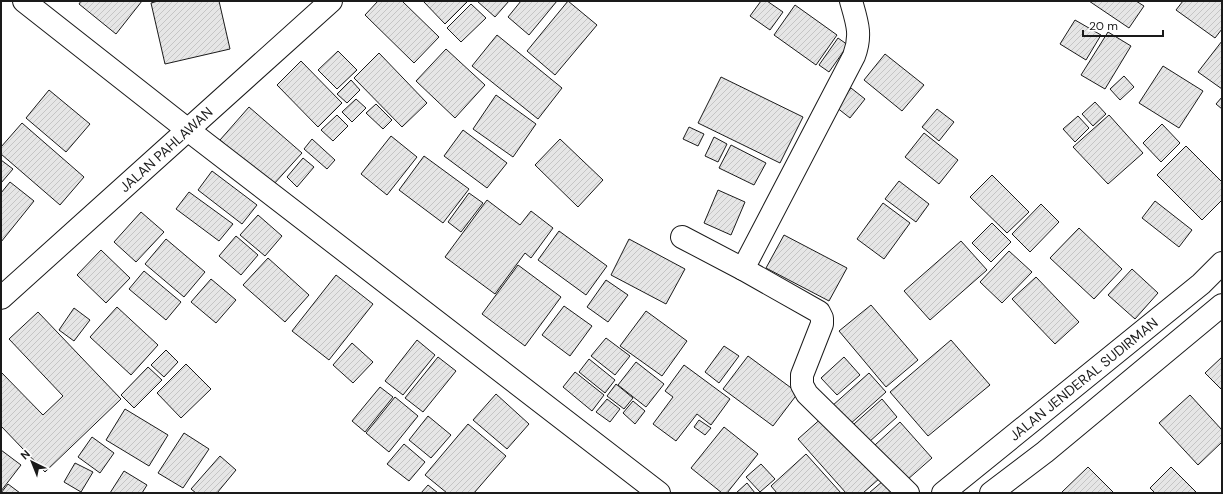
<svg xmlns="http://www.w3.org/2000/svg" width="1223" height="494" font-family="'DM Sans',sans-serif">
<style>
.building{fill:url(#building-hatch);stroke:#1a1a1a}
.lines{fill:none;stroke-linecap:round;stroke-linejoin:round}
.minor-casing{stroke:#1a1a1a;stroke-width:24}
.tertiary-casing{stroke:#1a1a1a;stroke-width:24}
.primary-casing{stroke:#1a1a1a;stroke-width:24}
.minor{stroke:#fff;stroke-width:22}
.tertiary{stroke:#fff;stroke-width:22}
.primary{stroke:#fff;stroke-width:22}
.labels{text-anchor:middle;stroke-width:3;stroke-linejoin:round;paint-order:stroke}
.street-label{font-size:14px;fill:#1a1a1a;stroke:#fff}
</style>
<defs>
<pattern id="building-hatch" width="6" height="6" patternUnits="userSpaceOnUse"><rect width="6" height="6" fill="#e6e6e6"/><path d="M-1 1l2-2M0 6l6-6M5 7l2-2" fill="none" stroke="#c5c5c5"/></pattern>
</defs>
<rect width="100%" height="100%" fill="#fff"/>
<g class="building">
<path d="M81 1H142L116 34 79 4Z"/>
<path d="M158 1H219L230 49 165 64 151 3Z"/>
<path d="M378 1H402L439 37 414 63 365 15Z"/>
<path d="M423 1H468L445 24Z"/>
<path d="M477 1H509L495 17Z"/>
<path d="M521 1H557L529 35 508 17Z"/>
<path d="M568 1 597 25 555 75 527 51Z"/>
<path d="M761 1H767L783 12 770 30 750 16Z"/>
<path d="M1089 1H1136L1144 6 1129 28Z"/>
<path d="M1183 1H1222V29L1215 38 1176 10Z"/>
<path d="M471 4 486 18 461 42 447 28Z"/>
<path d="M795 5 837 35 816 65 774 35Z"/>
<path d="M1075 20 1101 35 1086 60 1060 44Z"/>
<path d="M1108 32 1131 46 1105 89 1081 75Z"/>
<path d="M497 35 562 88 538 119 472 66Z"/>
<path d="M838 38 848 45 829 72 819 65Z"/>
<path d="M1222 41V89L1198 72Z"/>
<path d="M446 49 485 85 455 118 416 81Z"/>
<path d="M338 51 357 70 337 89 318 70Z"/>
<path d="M379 53 427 103 402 127 354 78Z"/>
<path d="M885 54 924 85 902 111 864 80Z"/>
<path d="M301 61 342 103 318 127 277 85Z"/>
<path d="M1163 66 1203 91 1179 128 1139 103Z"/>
<path d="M1124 76 1134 87 1120 100 1110 89Z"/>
<path d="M721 77 803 117 780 163 698 123Z"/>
<path d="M351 80 360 90 347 103 337 94Z"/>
<path d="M851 88 865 99 850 118 836 107Z"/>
<path d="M49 90 90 124 66 152 26 118Z"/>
<path d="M496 95 536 124 513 157 473 129Z"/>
<path d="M1222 97V109L1216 104Z"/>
<path d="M356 99 366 108 352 122 342 112Z"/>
<path d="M1095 102 1106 114 1093 126 1082 114Z"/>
<path d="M376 104 392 120 383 129 366 113Z"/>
<path d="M249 107 302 153 273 185 220 140Z"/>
<path d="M937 109 954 122 939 141 922 127Z"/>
<path d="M337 115 348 126 333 141 321 130Z"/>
<path d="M1109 115 1143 153 1108 184 1073 147Z"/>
<path d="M1078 116 1089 128 1075 142 1063 129Z"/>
<path d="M22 123 84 177 60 205 1 154V147Z"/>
<path d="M1162 124 1180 143 1161 162 1143 143Z"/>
<path d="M689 127 704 134 698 146 683 139Z"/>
<path d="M463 130 507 163 487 188 444 156Z"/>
<path d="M924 133 958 160 939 184 905 157Z"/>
<path d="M391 136 417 157 387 195 361 174Z"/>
<path d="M714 137 727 144 718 162 705 156Z"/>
<path d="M312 139 335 160 327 169 304 149Z"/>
<path d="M560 139 603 180 578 207 535 165Z"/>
<path d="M731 145 766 163 754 185 719 168Z"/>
<path d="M1186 146 1222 182V200L1202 220 1157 175Z"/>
<path d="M424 156 469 189 443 223 399 190Z"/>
<path d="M303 158 314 167 297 187 287 177Z"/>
<path d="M1 160 13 169 1 183Z"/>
<path d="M212 171 257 205 242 224 198 190Z"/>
<path d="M992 175 1029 212 1007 233 970 197Z"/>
<path d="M899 181 929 204 916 222 885 199Z"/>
<path d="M10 182 34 201 1 242V193Z"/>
<path d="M718 190 745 202 731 235 704 223Z"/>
<path d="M189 192 233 224 219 241 176 209Z"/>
<path d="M469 193 483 203 461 232 448 222Z"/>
<path d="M487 200 520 225 531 211 553 228 531 258 525 253 495 294 445 257Z"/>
<path d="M1155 201 1192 230 1179 247 1142 218Z"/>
<path d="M883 203 910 223 884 259 857 239Z"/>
<path d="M1041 204 1059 222 1030 252 1012 234Z"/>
<path d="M141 212 164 232 136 262 114 242Z"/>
<path d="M258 215 282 236 265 256 240 235Z"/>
<path d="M992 223 1011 242 991 262 972 243Z"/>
<path d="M1079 228 1122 269 1094 299 1050 258Z"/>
<path d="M559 231 607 266 586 295 538 260Z"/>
<path d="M784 235 847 268 829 301 766 268Z"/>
<path d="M236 236 258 255 241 275 219 256Z"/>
<path d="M166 239 205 272 184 297 145 264Z"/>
<path d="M629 239 685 269 666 304 611 275Z"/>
<path d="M961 241 987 270 930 320 904 291Z"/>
<path d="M101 250 130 278 106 303 77 275Z"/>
<path d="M1009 251 1032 272 1002 303 980 282Z"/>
<path d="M268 258 309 295 285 322 243 285Z"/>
<path d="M518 265 561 297 525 346 482 314Z"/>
<path d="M1132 269 1158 293 1135 319 1108 295Z"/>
<path d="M144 271 181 302 166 320 129 289Z"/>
<path d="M336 275 373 304 329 360 292 331Z"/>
<path d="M1036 277 1079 322 1055 344 1012 299Z"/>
<path d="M211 279 236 300 216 323 191 302Z"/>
<path d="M606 280 628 295 608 322 587 307Z"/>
<path d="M871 305 918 360 886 387 839 331Z"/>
<path d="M564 306 592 326 570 356 542 335Z"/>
<path d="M117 307 158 345 131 375 90 337Z"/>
<path d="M74 308 90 320 74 341 59 330Z"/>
<path d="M646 311 687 341 662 376 620 346Z"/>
<path d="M38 312 121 399 45 472 1 426V372L43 415 63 396 9 339Z"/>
<path d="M606 338 630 356 615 375 591 356Z"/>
<path d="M417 340 435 355 403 395 385 381Z"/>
<path d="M951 340 990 385 928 436 890 392Z"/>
<path d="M352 343 373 362 353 383 333 365Z"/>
<path d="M724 346 739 356 719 383 705 372Z"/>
<path d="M166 350 178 362 164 377 151 365Z"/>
<path d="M748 356 798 393 773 426 723 389Z"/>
<path d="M438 357 456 371 423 412 405 398Z"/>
<path d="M844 357 860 375 837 395 821 378Z"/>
<path d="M1222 357V390L1205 373Z"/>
<path d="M589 359 615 380 605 393 579 372Z"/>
<path d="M636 362 664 384 646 407 618 385Z"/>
<path d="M186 364 211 389 181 418 157 393Z"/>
<path d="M684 365 730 399 711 425 697 414 676 441 653 424 673 397 665 391Z"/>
<path d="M148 367 162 380 134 408 121 395Z"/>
<path d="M575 372 604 395 592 411 563 387Z"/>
<path d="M869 373 886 392 849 425 832 406Z"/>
<path d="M616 384 633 398 624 409 607 396Z"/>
<path d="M380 387 393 397 365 432 352 421Z"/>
<path d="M496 394 529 424 507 449 473 420Z"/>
<path d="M1190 395 1222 430V442L1198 465 1159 423Z"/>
<path d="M395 397 418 416 389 452 366 433Z"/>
<path d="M607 399 620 409 610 422 596 412Z"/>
<path d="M882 399 897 417 869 442 854 424Z"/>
<path d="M633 401 645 411 635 424 623 413Z"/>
<path d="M125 409 168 435 149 466 106 440Z"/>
<path d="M428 416 451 435 431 458 409 440Z"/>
<path d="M824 416 880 478 863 493H846L798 439Z"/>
<path d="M699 420 711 428 705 435 694 427Z"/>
<path d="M900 422 932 458 907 480 875 445Z"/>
<path d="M468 424 506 456 474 493H447L425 475Z"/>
<path d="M724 427 758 454 727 493H722L691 468Z"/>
<path d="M184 433 209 449 183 488 158 473Z"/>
<path d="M92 437 114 453 100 473 78 457Z"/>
<path d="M404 444 425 462 409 481 387 464Z"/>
<path d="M1 450 21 465 1 491Z"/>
<path d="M806 454 841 493H777L771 486Z"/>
<path d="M220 456 236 470 217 493H196L191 489Z"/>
<path d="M75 463 93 472 81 492 64 482Z"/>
<path d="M761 464 775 479 760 492 746 477Z"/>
<path d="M1088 467 1114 493H1063L1062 492Z"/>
<path d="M1171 467 1197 493H1155L1150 488Z"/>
<path d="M124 471 147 485 142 493H110Z"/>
<path d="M883 481 894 493H869Z"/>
<path d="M747 483 755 493H736Z"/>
<path d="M8 484 20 493H1Z"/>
<path d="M428 485 438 493H421Z"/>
</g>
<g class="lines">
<g class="minor-casing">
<g id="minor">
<path d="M24 1 188 130 659 493"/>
<path d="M682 237 743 269 819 312 822 318V324L802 375V385L807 394 908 493"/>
<path d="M743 269 854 56C862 35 857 22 851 1"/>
</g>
</g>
<g class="tertiary-casing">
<g id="tertiary">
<path id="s1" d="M1 298 331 1"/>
</g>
</g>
<g class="primary-casing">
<g id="primary">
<path id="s2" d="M943 493 1201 284 1222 263"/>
<path d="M991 493 1045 452 1222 305"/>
</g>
</g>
<use href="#minor" class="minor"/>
<use href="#tertiary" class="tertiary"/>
<use href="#primary" class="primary"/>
</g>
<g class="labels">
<g class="street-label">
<text dy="5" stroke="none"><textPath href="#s1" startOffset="222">JALAN PAHLAWAN</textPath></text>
<text dy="5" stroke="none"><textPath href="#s2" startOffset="181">JALAN JENDERAL SUDIRMAN</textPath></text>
</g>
</g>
<rect width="1223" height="494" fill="none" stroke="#1a1a1a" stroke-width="4"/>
<g transform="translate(32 462) rotate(317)" stroke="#ffffff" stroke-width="3" paint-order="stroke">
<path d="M0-3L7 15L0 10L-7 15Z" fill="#1a1a1a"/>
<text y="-6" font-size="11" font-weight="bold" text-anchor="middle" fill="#1a1a1a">N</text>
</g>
<path d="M1083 30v6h80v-6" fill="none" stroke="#1a1a1a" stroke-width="2"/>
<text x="1089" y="30" font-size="12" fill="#1a1a1a" stroke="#ffffff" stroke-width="3" paint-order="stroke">20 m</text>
</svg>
